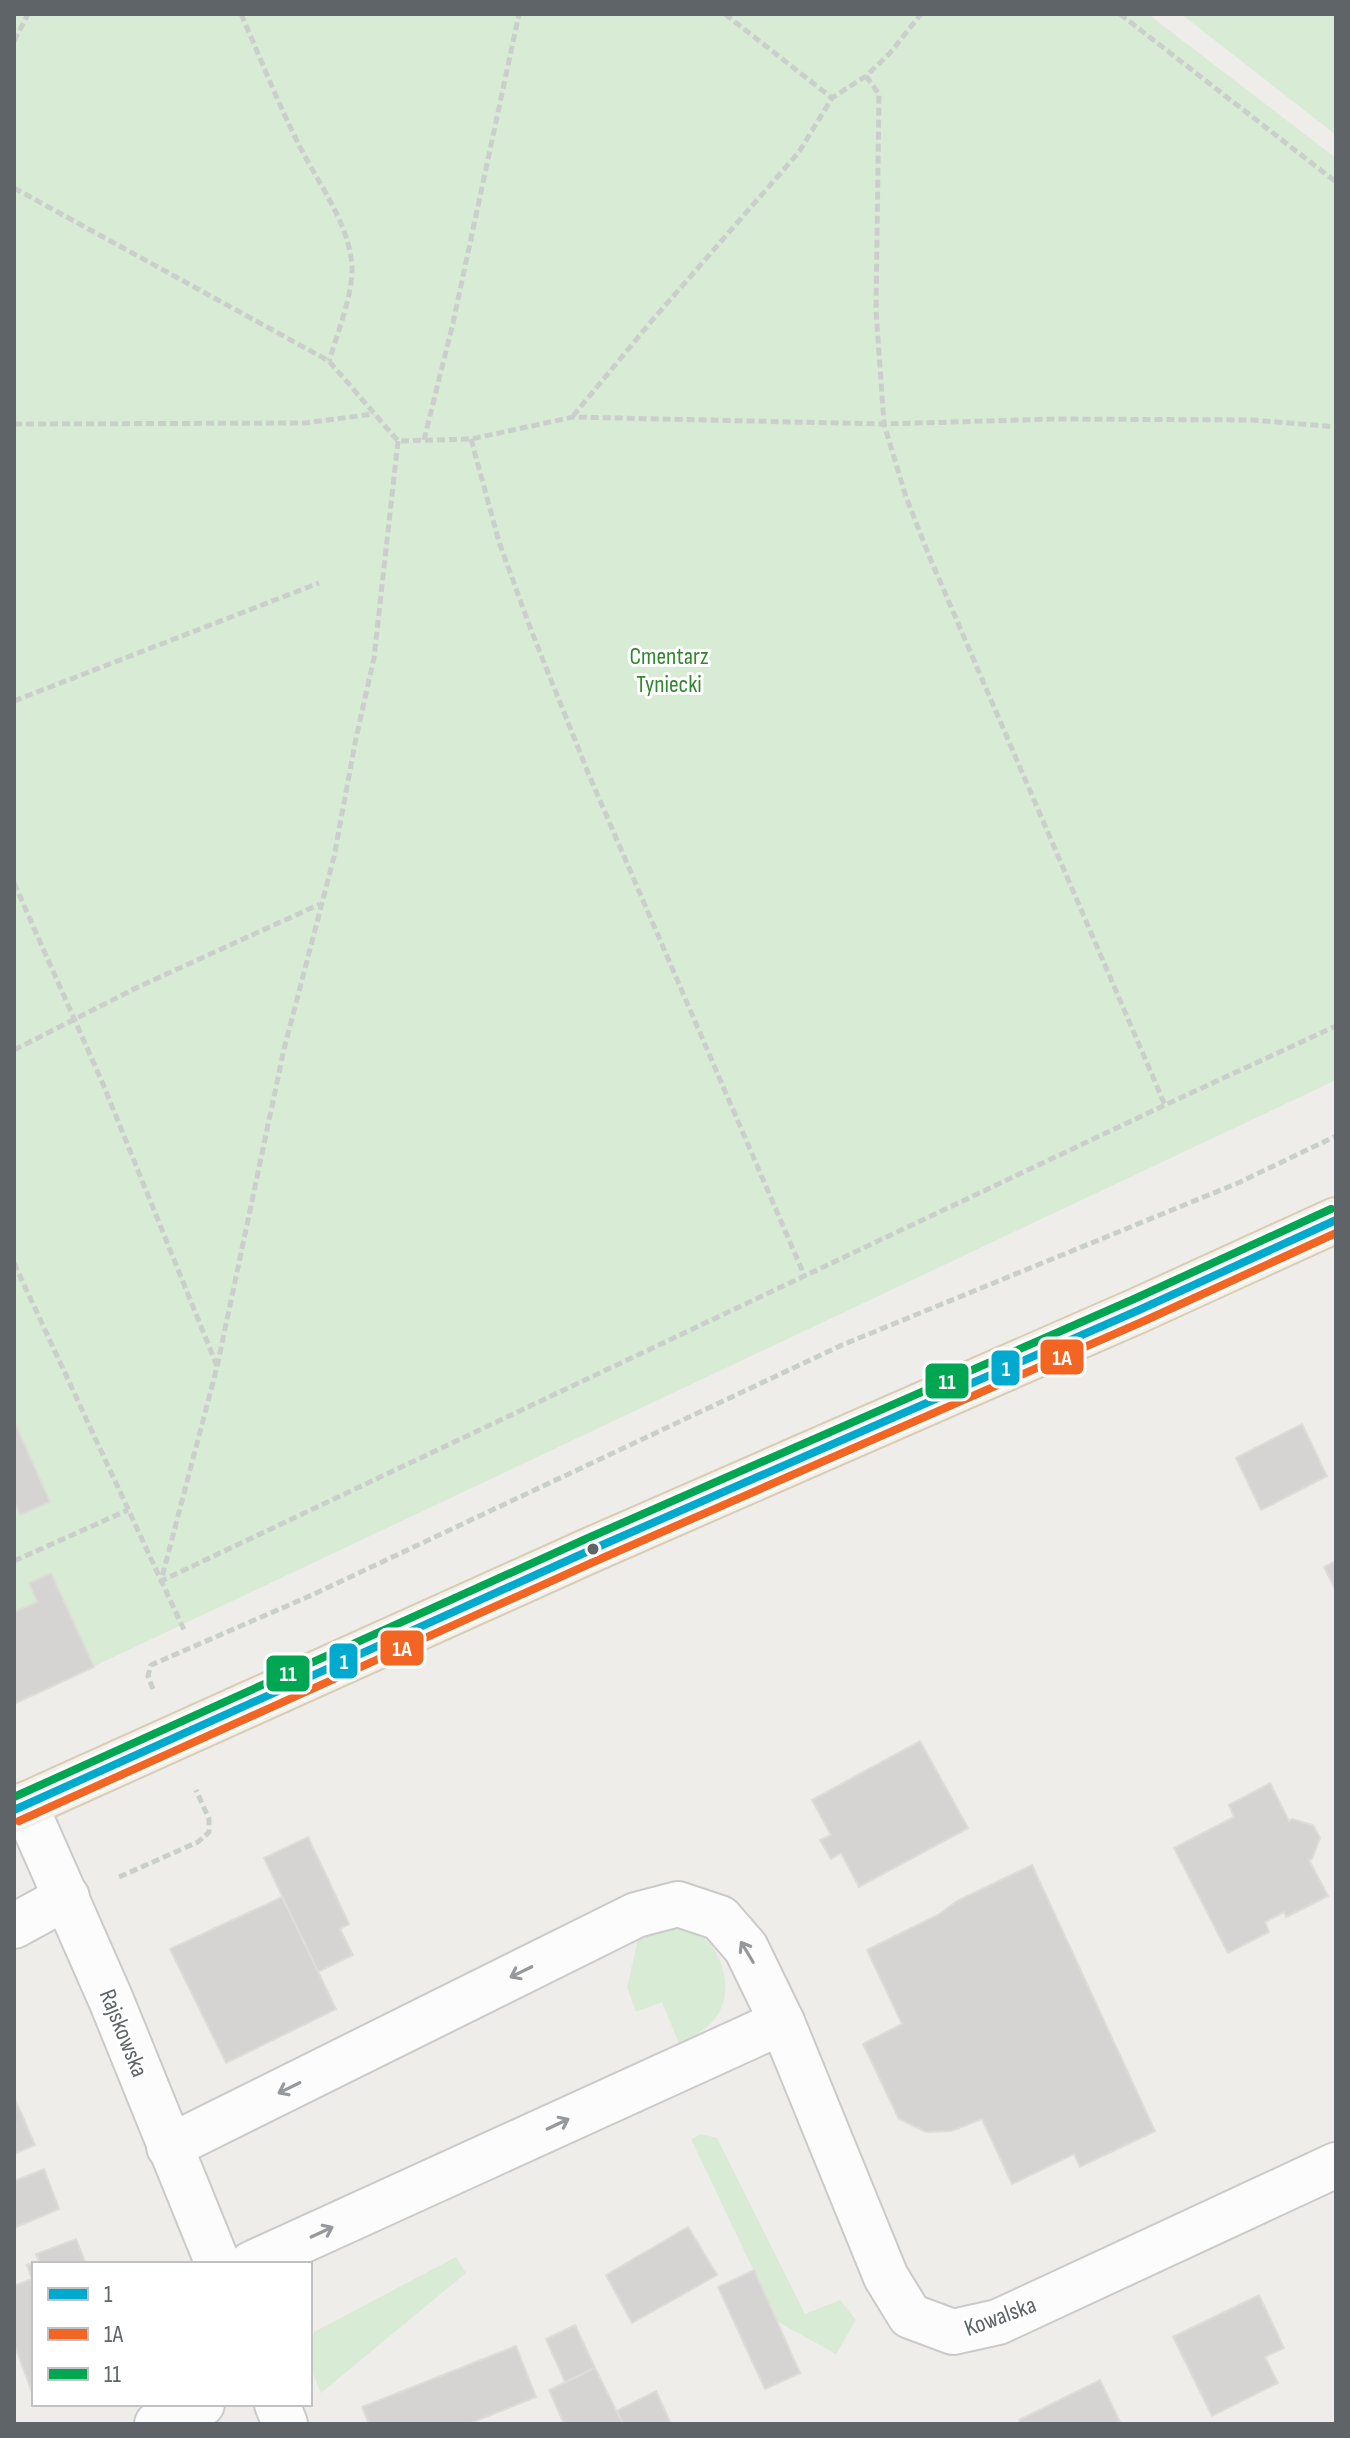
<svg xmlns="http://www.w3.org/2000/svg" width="1350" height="2438" font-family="'Sofia Sans Condensed',sans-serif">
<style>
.green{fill:#d8ebd5}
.building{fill:#d6d4d3;stroke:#dedcd9;stroke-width:2}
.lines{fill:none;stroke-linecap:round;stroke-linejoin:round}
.minor-casing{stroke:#cacacb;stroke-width:48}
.major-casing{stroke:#d8ccb6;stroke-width:48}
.path{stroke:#cbcfcc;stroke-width:5;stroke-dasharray:8 4;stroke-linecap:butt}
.minor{stroke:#fdfcfc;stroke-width:44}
.major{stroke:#f4f1e9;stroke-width:44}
.bus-1-casing{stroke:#fff;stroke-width:14}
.bus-2-casing{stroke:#fff;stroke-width:14}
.bus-3-casing{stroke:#fff;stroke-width:14}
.bus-1{stroke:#00a9ce;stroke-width:8}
.bus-2{stroke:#f26522;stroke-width:8}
.bus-3{stroke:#00a651;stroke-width:8}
.oneway{stroke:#96999c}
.bus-dot{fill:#5e6468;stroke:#fff;stroke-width:3}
.labels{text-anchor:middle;stroke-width:6;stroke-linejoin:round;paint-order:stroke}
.park-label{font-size:24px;fill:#32862f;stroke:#fff}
.street-label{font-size:24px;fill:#5e6468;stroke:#fff}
.line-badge{stroke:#fff;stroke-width:3}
.badge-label{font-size:22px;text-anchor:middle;font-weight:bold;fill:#fff}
</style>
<rect width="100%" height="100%" fill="#efedea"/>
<g class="green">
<path d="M14 14H1148L1336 158V1080L14 1704Z"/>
<path d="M1181 14H1336V135Z"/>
<path d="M641 1926C654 1926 672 1923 685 1927 719 1937 736 1985 718 2014 709 2029 694 2036 679 2043L662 2002 636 2012 627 1987Z"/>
<path d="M701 2134 717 2138 805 2314 840 2300 856 2320 836 2354 778 2322 691 2139Z"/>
<path d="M456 2257 466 2273 321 2393C311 2371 307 2356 314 2332Z"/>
</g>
<g class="building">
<path d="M14 1421 50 1502 20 1515 14 1501Z"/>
<path d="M1302 1424 1327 1476 1261 1510 1236 1458Z"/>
<path d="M1336 1561V1591L1324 1567Z"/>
<path d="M51 1573 94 1667 14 1704V1612L37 1602 29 1583Z"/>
<path d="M920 1741 968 1828 859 1887 841 1853 831 1859 820 1840 831 1835 812 1800Z"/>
<path d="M1270 1783 1289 1821 1292 1819 1313 1825 1320 1838 1312 1859 1309 1860 1328 1896 1286 1917 1284 1912 1265 1922 1269 1932 1228 1953 1174 1848 1234 1817 1229 1805Z"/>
<path d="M308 1837 349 1924 340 1929 353 1955 318 1972 264 1858Z"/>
<path d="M1032 1865 1155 2131 1080 2167 1074 2154 1012 2184 982 2119 951 2131 926 2132 899 2119 863 2044 902 2024 867 1950 938 1915 957 1901Z"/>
<path d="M282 1897 336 2009 226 2063 170 1949Z"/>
<path d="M14 2097 35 2145 14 2154Z"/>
<path d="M44 2169 59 2209 14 2228V2181Z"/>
<path d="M688 2227 717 2275 632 2323 606 2275Z"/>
<path d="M76 2239 86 2264H34V2391L32 2392 14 2344V2286L32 2279 27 2265 39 2261 36 2254Z"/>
<path d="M754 2270 800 2373 765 2389 718 2287Z"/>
<path d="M1259 2295 1284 2348 1265 2357 1278 2383 1212 2416 1173 2337Z"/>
<path d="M575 2325 595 2368 565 2382 546 2339Z"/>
<path d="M516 2346 536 2397 468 2424H369L362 2407Z"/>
<path d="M595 2368 623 2424H564L549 2390Z"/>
<path d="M1100 2380 1121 2424H1021L1019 2420Z"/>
<path d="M656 2391 671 2424H623L617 2411Z"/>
</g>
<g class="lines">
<g class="minor-casing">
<g id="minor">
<path d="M25 1805 111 2000 218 2264"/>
<path d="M14 1926 67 1897"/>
<path d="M169 2147 636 1915 678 1904 720 1918 746 1948 782 2022 886 2277 910 2316 953 2332 998 2322 1336 2165"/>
<path d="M251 2264 782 2022"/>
<path d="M277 2404 285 2424"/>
<path d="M157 2424 202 2404"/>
</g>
</g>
<g class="major-casing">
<path id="major" d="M14 1810 593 1549 1139 1310 1336 1220"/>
</g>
<g class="path">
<path d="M241 14C260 57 277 101 298 143 317 182 349 222 352 266 353 295 337 334 329 361"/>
<path d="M725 14 832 98"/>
<path d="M1120 14 1336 182"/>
<path d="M14 41 28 14"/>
<path d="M866 76 879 94 876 311 884 424 906 497 930 558 1165 1105"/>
<path d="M14 188 329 361 398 441 471 439 573 417 884 424 1054 419 1253 420 1336 427"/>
<path d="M573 416 649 324 799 152 832 98 866 76 890 53 921 14"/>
<path d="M14 424 304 423 374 414"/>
<path d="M471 439 499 542 531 630 589 775 805 1277"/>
<path d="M424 440 453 323 519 14"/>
<path d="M398 441 374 658 356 738 334 857 284 1049 217 1367 161 1581 1165 1105 1336 1026"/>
<path d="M14 701 319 583"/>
<path d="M14 883 103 1084 217 1366"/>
<path d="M14 1050 138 987 320 904"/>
<path d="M14 1263 185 1632"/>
<path d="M14 1561 128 1510"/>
<path d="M153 1689 148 1676 151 1665 312 1595 842 1345 1238 1183 1336 1136"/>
<path d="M119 1877 198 1842 209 1832V1819L196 1790"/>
</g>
<use href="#minor" class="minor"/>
<use href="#major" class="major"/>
<g class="bus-1-casing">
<path id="bus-1" d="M14 1810 593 1549 1139 1310 1336 1220"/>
</g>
<g class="bus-2-casing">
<path id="bus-2" d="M19 1821 598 1560 1144 1321 1336 1233"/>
</g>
<g class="bus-3-casing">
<path id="bus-3" d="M14 1797 588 1538 1134 1299 1331 1209"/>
</g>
<use href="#bus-1" class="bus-1"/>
<use href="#bus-2" class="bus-2"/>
<use href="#bus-3" class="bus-3"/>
</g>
<defs><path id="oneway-shaft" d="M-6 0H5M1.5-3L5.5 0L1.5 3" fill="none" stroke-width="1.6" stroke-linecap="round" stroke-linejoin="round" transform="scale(2)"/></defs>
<g class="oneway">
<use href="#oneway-shaft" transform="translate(747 1952) rotate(-121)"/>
<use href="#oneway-shaft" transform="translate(521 1972) rotate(154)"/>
<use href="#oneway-shaft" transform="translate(289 2088) rotate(154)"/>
<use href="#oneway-shaft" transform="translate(558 2124) rotate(-25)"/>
<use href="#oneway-shaft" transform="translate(322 2232) rotate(-25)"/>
</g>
<circle class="bus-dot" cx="593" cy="1549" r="7"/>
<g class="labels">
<g class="park-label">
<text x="669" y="664">Cmentarz<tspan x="669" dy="28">Tyniecki</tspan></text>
</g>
<g class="street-label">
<text transform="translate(124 2033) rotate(68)" y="8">Rajskowska</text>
<text transform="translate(1000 2316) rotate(-20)" y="8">Kowalska</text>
</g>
</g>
<g class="line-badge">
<rect x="1039" y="1338" width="46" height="38" rx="8" fill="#f26522"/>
<rect x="990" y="1349" width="31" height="38" rx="8" fill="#00a9ce"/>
<rect x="924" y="1362" width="46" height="38" rx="8" fill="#00a651"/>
<rect x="379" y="1629" width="46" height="38" rx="8" fill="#f26522"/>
<rect x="328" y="1642" width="31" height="38" rx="8" fill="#00a9ce"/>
<rect x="265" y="1654" width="46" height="39" rx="8" fill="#00a651"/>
</g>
<g class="badge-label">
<text x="1062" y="1365">1A</text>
<text x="1006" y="1376">1</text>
<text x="947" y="1389">11</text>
<text x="402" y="1656">1A</text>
<text x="344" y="1669">1</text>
<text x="288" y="1681">11</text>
</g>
<rect width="1350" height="2438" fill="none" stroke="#5e6468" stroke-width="32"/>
<rect x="32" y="2262" width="280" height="144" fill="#ffffff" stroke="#bfc1c3" stroke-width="2"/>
<rect x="48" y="2288" width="40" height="12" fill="#00a9ce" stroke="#bfc1c3" stroke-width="2"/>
<text x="104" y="2302" font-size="24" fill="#5e6468">1</text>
<rect x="48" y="2328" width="40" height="12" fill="#f26522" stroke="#bfc1c3" stroke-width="2"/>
<text x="104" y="2342" font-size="24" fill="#5e6468">1A</text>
<rect x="48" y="2368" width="40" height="12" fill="#00a651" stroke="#bfc1c3" stroke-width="2"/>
<text x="104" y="2382" font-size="24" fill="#5e6468">11</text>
</svg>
